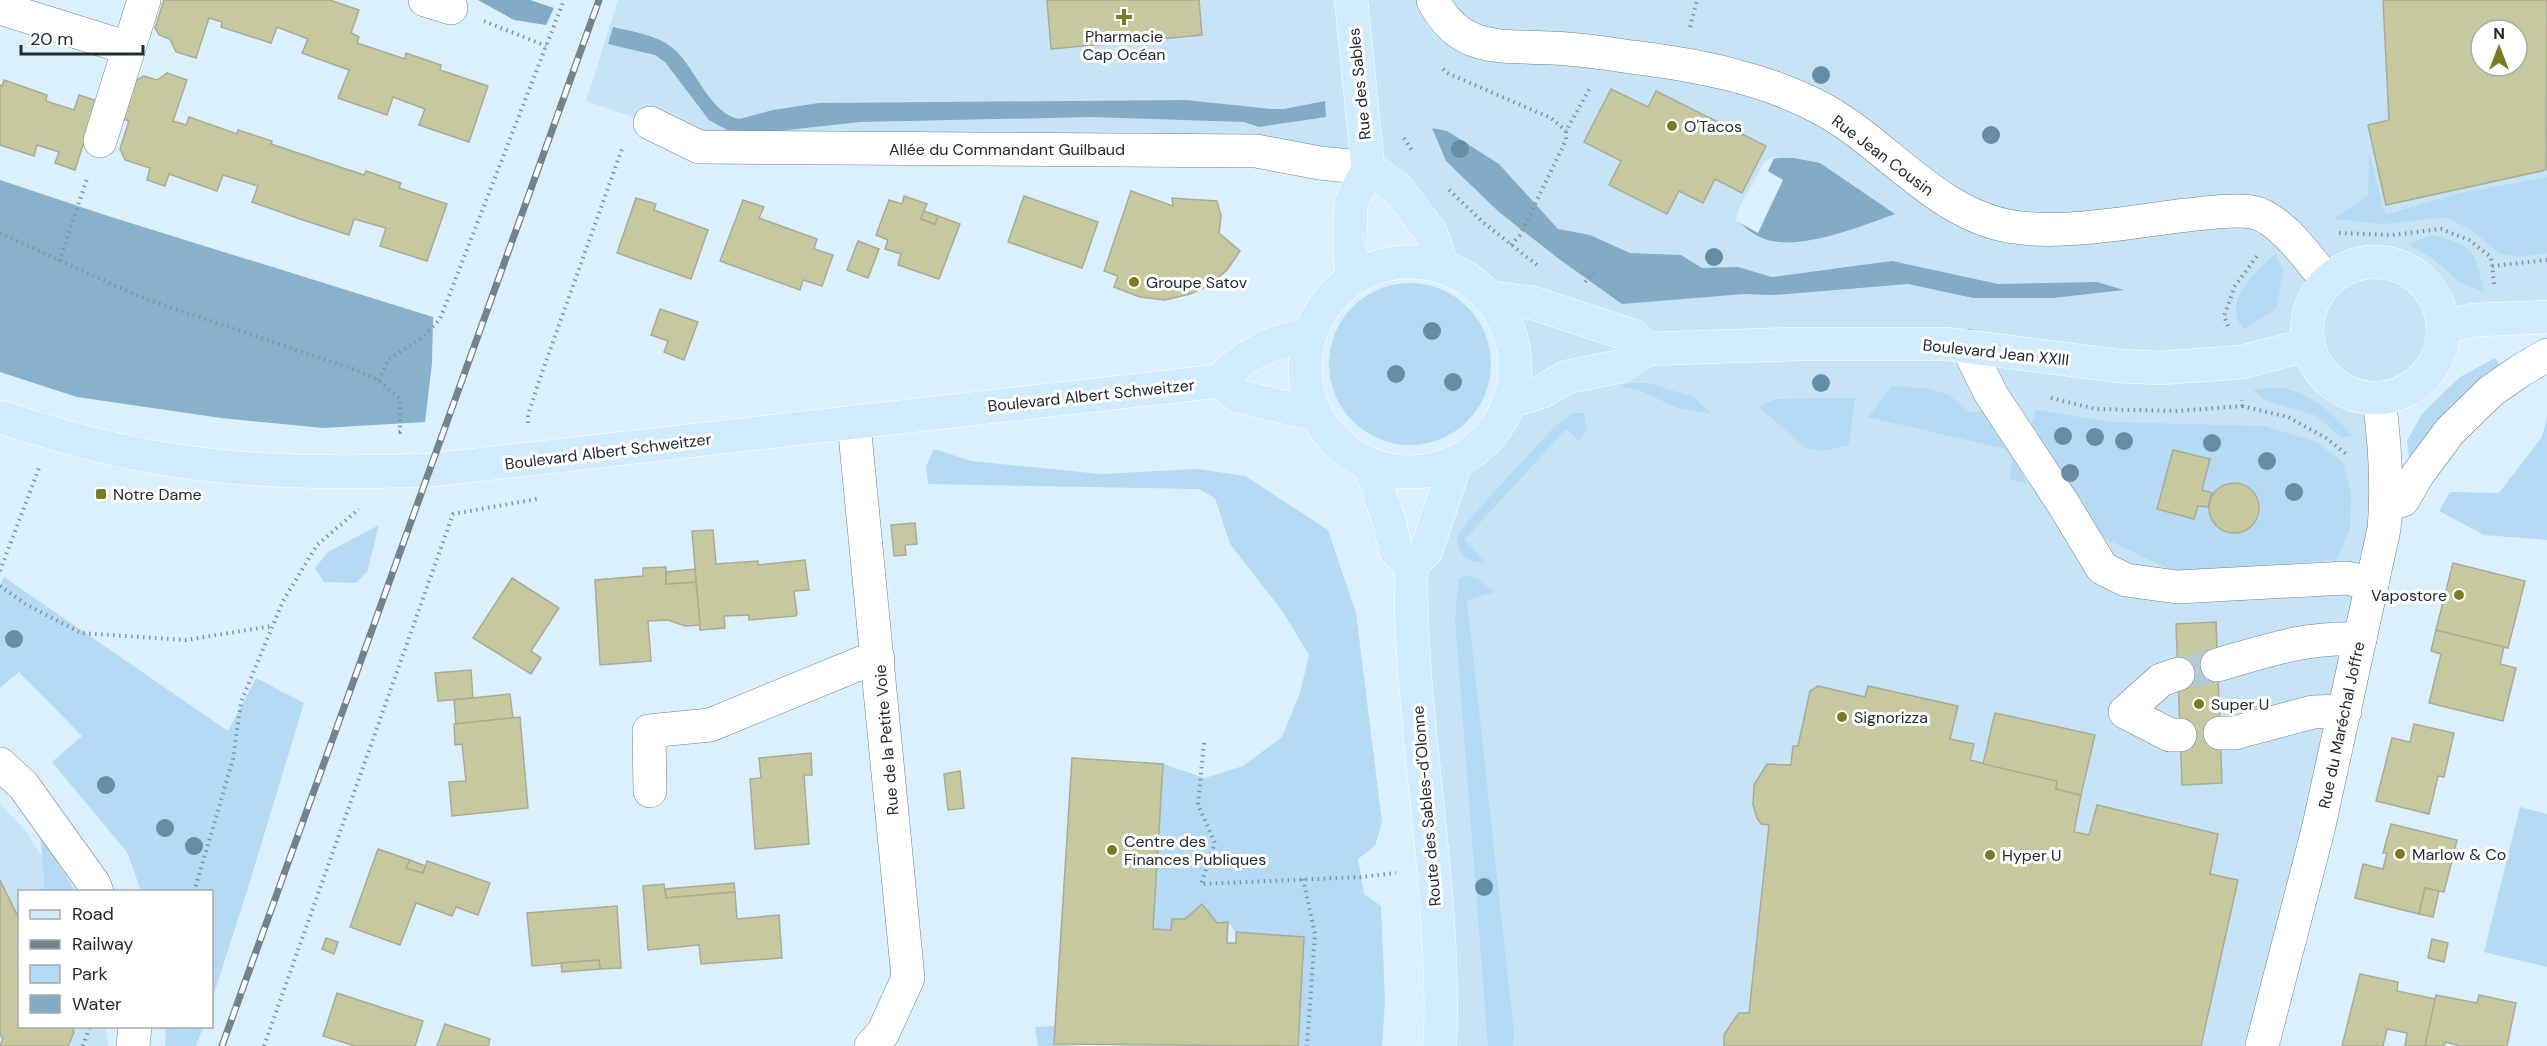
<svg xmlns="http://www.w3.org/2000/svg" width="2547" height="1046" font-family="'DM Sans',sans-serif">
<style>
.built{fill:#c7e3f6;fill-rule:evenodd}
.green{fill:#b5daf3;fill-rule:evenodd}
.forest{fill:#88b1cc}
.water{fill:#83abc5}
.pier{fill:#daf0fe}
.building{fill:#c6c89d;stroke:#aaab96;stroke-width:1.5;fill-rule:evenodd}
.lines{fill:none;stroke-linecap:round;stroke-linejoin:round}
.minor-tunnel{stroke:#b5c8d5;stroke-width:33;stroke-dasharray:33 16;stroke-linecap:butt}
.minor-casing{stroke:#6f8390;stroke-width:34}
.major-casing{stroke:#fff;stroke-width:34}
.path{stroke:#84939d;stroke-width:4;stroke-dasharray:1.5 4.5;stroke-linecap:butt}
.minor{stroke:#fff;stroke-width:33}
.major{stroke:#d0ebfd;stroke-width:33}
.rail-casing{stroke:#74828b;stroke-width:7}
.rail{stroke:#fff;stroke-width:4.5;stroke-dasharray:14;stroke-linecap:butt}
.tree{fill:#668da3}
.poi-dot{fill:#7a7b23;stroke:#fff;stroke-width:2}
.labels{text-anchor:middle;stroke-width:6;stroke-linejoin:round;paint-order:stroke}
.poi-label{font-size:16px;fill:#222a2f;stroke:#fff;text-anchor:start}
.street-label{font-size:16px;fill:#222a2f;stroke:#fff}
</style>
<rect width="100%" height="100%" fill="#daf0fe"/>
<g class="built">
<path d="M618 0H2547V317L2444 328 2441 346 2435 362 2419 382 2396 395 2379 399 2385 441 2264 1046H1437L1411 607 1456 462 1479 447 1498 426 1510 401 1516 375 1514 348 1505 321 1491 298 1469 279 1442 266 1368 168 699 147 650 123 586 101ZM2481 30H2517V66H2481Z"/>
<path d="M0 804 27 832 62 891 20 892V1026L106 1027 108 1046H0Z"/>
</g>
<g class="green">
<path d="M2369 152 2384 211 2388 214 2460 193 2547 177V253L2520 257 2499 253 2470 229 2445 217 2383 224 2334 219 2368 195Z"/>
<path d="M2433 235C2476 247 2474 250 2484 292L2460 282 2433 259 2409 244Z"/>
<path d="M2276 254 2283 272 2276 309 2244 329C2220 303 2257 270 2276 254Z"/>
<circle cx="1410" cy="364" r="81"/>
<path d="M2495 358 2505 372 2410 466 2407 441 2422 414 2460 377Z"/>
<path d="M1628 383H1649L1693 397 1712 414 1677 408 1637 389 1621 387Z"/>
<path d="M1892 386 1930 389 1949 395 1970 413 1988 410 2008 437 2026 483 2010 480 2012 459 2006 449 1868 417Z"/>
<path d="M2283 388C2316 396 2330 412 2353 436L2341 438 2317 416 2265 400 2253 389Z"/>
<path d="M1855 398 1849 445 1822 451 1806 448 1759 407 1776 399Z"/>
<path d="M2036 410 2109 422 2264 426 2317 442 2343 463 2351 494 2350 529 2336 560 2175 572 2106 539 2082 515 2031 425ZM2228 482C2238 481 2248 485 2254 493 2280 526 2212 555 2208 507L2198 506 2194 519 2157 509 2202 490 2212 493Z"/>
<path d="M1573 413H1584L1587 430 1579 441 1566 429 1465 539 1486 564C1465 559 1460 560 1457 537L1474 514 1556 425Z"/>
<path d="M2547 418V540L2484 535 2439 511 2450 492 2499 493 2542 437Z"/>
<path d="M934 449 971 461 1101 474 1198 469 1245 476 1328 530 1356 613 1382 822 1375 846 1358 859 1364 894 1381 906 1385 1000 1382 1046H1298L1304 937 1236 932 1228 922 1217 923 1202 905 1171 930 1153 929 1163 764 1205 778 1243 766 1282 737 1300 693 1309 655 1283 612 1230 544 1215 498 1198 489 928 484 926 466Z"/>
<path d="M379 525 367 572 356 583 324 582 315 568 328 552Z"/>
<path d="M1466 575 1480 580 1494 592 1467 600 1514 1034 1513 1046H1488L1455 618 1459 579Z"/>
<path d="M4 577 228 731 256 678 304 703 247 891 212 1000V892L141 891 127 852 52 762 82 736 19 672 0 688V585Z"/>
<path d="M2520 807 2547 814V967L2484 952Z"/>
<path d="M40 833 75 891H45Z"/>
<path d="M1055 1026 1054 1044 1078 1046H1038L1035 1027Z"/>
<path d="M166 1027V1026L203 1027 196 1046H165Z"/>
</g>
<path class="forest" d="M0 180 108 216 433 317 432 363 425 422 323 428 221 418 77 397 0 372Z"/>
<g class="water">
<path d="M478 0H530L554 8 546 25 514 20Z"/>
<path d="M613 27C634 32 658 35 674 49 695 67 710 114 739 119L773 110 819 103 1186 100 1271 109H1284L1325 101 1326 117 1259 127 1244 122 1092 117 860 122 760 133 736 132 727 130 709 120 665 62 655 55 608 44Z"/>
<path d="M1432 128 1447 131 1499 164 1558 229 1590 235 1630 253 1681 255 1702 268 1738 267 1772 277 1892 261 1998 284 2097 282 2124 290 2053 298H1973L1908 284 1774 295 1744 294 1622 304 1559 259 1499 212 1446 161Z"/>
<path d="M1794 158 1820 163 1895 214C1861 226 1797 253 1762 238 1754 235 1746 228 1738 222 1742 209 1758 168 1769 161 1776 157 1786 158 1794 158Z"/>
</g>
<path class="pier" d="M1775 156 1768 171 1783 180 1758 233 1736 221 1739 208 1764 162Z"/>
<g class="building">
<path d="M164 0H330L359 10 351 33 359 37 357 43 405 59 406 53 441 65 440 70 488 86 469 142 419 125 425 109 393 97 387 115 338 98 349 70 302 53 308 39 277 27 271 43 221 27 222 22 209 18 196 58 176 52 170 39 159 35 155 28Z"/>
<path d="M1047 0H1199L1202 35 1051 49Z"/>
<path d="M2383 0H2547L2546 170 2386 205 2368 125 2389 120ZM2481 30H2517V66H2481Z"/>
<path d="M167 73 187 80 173 121 186 125 189 117 237 134 238 130 272 141 271 144 364 175 366 171 401 183 399 188 447 204 427 261 380 246 386 228 354 219 349 235 300 219 252 202 258 186 223 175 217 191 169 174 165 186 147 180 150 168 125 160 120 149 129 121 122 119 136 80 144 76 157 80Z"/>
<path d="M4 80 47 95 46 101 74 110 79 95 97 101 75 170 55 163 59 152 37 145 34 156 0 145V85L2 86Z"/>
<path d="M1611 89 1648 107 1656 91 1766 146 1742 193 1715 179 1703 203 1679 191 1667 214 1609 185 1621 161 1584 142Z"/>
<path d="M1131 191 1173 206 1172 198 1217 201 1221 216 1219 233 1240 251 1227 270 1208 286 1190 294 1165 300 1140 297 1114 287 1118 276 1104 271Z"/>
<path d="M904 196 927 204 921 219 935 224 938 216 960 224 939 279 898 265 901 254 885 249 888 240 876 235 889 200 902 204Z"/>
<path d="M1024 196 1098 222 1082 268 1008 242Z"/>
<path d="M636 198 656 204 654 210 708 230 691 279 617 253Z"/>
<path d="M743 200 764 207 759 218 817 239 814 249 833 255 822 286 803 280 800 290 720 261Z"/>
<path d="M924 211 938 216 935 224 921 219Z"/>
<path d="M858 241 879 249 868 278 847 270Z"/>
<path d="M660 309 698 322 684 360 664 352 668 341 651 335Z"/>
<path d="M2173 450 2210 459 2202 490 2212 493 2208 507 2198 506 2194 519 2157 509Z"/>
<circle cx="2234" cy="508" r="25"/>
<path d="M915 523 917 544 905 545 906 555 894 556 891 525Z"/>
<path d="M713 530 716 564 758 561V565L805 560 809 590 794 591 797 614 795 616 749 620V615L724 616 725 628 700 630 692 531Z"/>
<path d="M2453 563 2525 581 2508 648 2436 630Z"/>
<path d="M666 567V584L696 582 700 625 685 626 668 620 648 621 651 661 600 665 595 580 643 576V568Z"/>
<path d="M695 569 696 582 666 584V572Z"/>
<path d="M512 578 559 608 531 651 541 658 531 674 473 638Z"/>
<path d="M2216 622 2222 783 2182 785 2176 624Z"/>
<path d="M2436 630 2504 647 2500 664 2516 668 2503 721 2429 703 2441 654 2431 651Z"/>
<path d="M471 670 473 698 438 701 435 673Z"/>
<path d="M1818 686 1865 697 1868 686 1958 706 1950 739 1974 744 1970 760 2057 781 2056 789 2081 795 2074 832 2089 835 2097 805 2218 834 2210 874 2238 880 2201 1046H1724V1035L1735 1018 1739 1013H1749L1769 825 1761 824 1757 818 1753 805 1754 785 1767 764 1791 765 1793 746H1798L1810 691Z"/>
<path d="M510 694 513 719 456 724 454 700Z"/>
<path d="M1995 713 2095 735 2081 795 2056 789 2057 781 1983 764Z"/>
<path d="M520 717 528 808 452 816 449 782 466 781 462 744 455 745 454 724Z"/>
<path d="M2414 724 2454 733 2444 777 2438 776 2429 814 2376 801 2392 738 2410 742Z"/>
<path d="M811 753 812 775H804L809 844 755 849 750 779 761 778 759 758Z"/>
<path d="M1072 758 1163 764 1153 929 1171 930 1172 919H1185L1202 904 1217 923 1228 922 1227 943H1236V932L1304 937 1298 1046 1054 1044Z"/>
<path d="M960 771 964 808 948 810 944 774Z"/>
<path d="M2391 824 2457 840 2444 892 2425 888 2419 914 2355 898 2363 864 2383 869 2387 853H2383Z"/>
<path d="M378 849 410 860 406 868 423 873 427 861 490 883 478 915 456 907 452 916 416 903 400 945 350 927Z"/>
<path d="M410 860 425 866 423 873 406 868Z"/>
<path d="M0 880 20 921V1026H71L74 1032 68 1046H0L3 1039 0 1033Z"/>
<path d="M734 883 735 892 666 898 665 889Z"/>
<path d="M664 884 666 898 735 892 737 919 779 915 782 958 701 964 699 945 648 950 643 886Z"/>
<path d="M2425 888 2439 891 2433 917 2419 914Z"/>
<path d="M617 906 621 968 600 969 599 960 532 966 527 913Z"/>
<path d="M326 938 338 942 334 954 322 949Z"/>
<path d="M2432 939 2448 943 2444 962 2428 958Z"/>
<path d="M599 960 600 969 562 972 561 963Z"/>
<path d="M2360 974 2398 982 2397 991 2436 999 2425 1046H2405L2407 1033 2387 1029 2383 1046H2342Z"/>
<path d="M337 993 423 1021 415 1046H355L323 1036Z"/>
<path d="M2436 995 2477 1003 2479 995 2516 1003 2507 1046H2461L2445 1042 2444 1046H2425Z"/>
<path d="M445 1024 490 1039 488 1046H437Z"/>
</g>
<g class="lines">
<path class="minor-tunnel" d="M2178 674 2217 665"/>
<g class="minor-casing">
<g id="minor">
<path d="M425 0 451 8"/>
<path d="M1433 0C1460 54 1502 45 1552 48 1579 49 1605 53 1631 57 1698 65 1766 78 1826 111 1889 147 1939 216 2014 227 2066 235 2135 221 2187 215 2206 213 2234 209 2252 212 2280 217 2309 259 2327 281"/>
<path d="M0 8 128 48"/>
<path d="M650 123 699 147 1256 151 1320 163 1368 168"/>
<path d="M100 141 144 0"/>
<path d="M1967 346 1991 394 2064 505 2102 568 2126 580 2177 587 2346 578 2372 583"/>
<path d="M854 424 908 978 883 1033 871 1046"/>
<path d="M2386 506 2403 500 2418 474 2450 431 2491 391 2520 371 2547 355"/>
<path d="M2217 665C2269 650 2305 637 2360 639"/>
<path d="M2178 674 2161 680 2125 712 2170 735H2180"/>
<path d="M2220 733H2234L2313 712 2345 711"/>
<path d="M0 764 23 785 94 884 97 892"/>
<path d="M650 791 649 731 710 725 861 663 878 659"/>
<path d="M133 1046 135 1026"/>
<path d="M2262 1046 2318 830 2384 529C2388 484 2385 443 2379 399"/>
</g>
</g>
<g class="major-casing">
<g id="major">
<path d="M1351 0 1368 168 1351 203 1350 247 1352 278"/>
<path d="M1368 168 1396 187 1415 212 1431 233 1442 266"/>
<circle cx="2375" cy="330" r="68"/>
<circle cx="1410" cy="367" r="105"/>
<path d="M1491 298 1533 303 1633 336 1646 349"/>
<path d="M2443 328 2474 320 2547 317"/>
<path d="M1646 349 1797 344H1947L2119 366 2160 368 2242 362 2307 345"/>
<path d="M1219 381 1238 396 1316 415"/>
<path d="M1510 401 1541 392 1567 377 1621 366 1646 349"/>
<path d="M0 417C38 429 75 441 114 449 218 473 326 474 431 470L1219 381C1245 353 1272 342 1309 334"/>
<path d="M1369 464 1390 524 1395 550 1411 565"/>
<path d="M1411 565C1409 726 1447 885 1440 1046"/>
<path d="M1411 565 1426 551 1456 462"/>
</g>
</g>
<g class="path">
<path d="M484 21 546 46"/>
<path d="M1690 27 1697 0"/>
<path d="M1443 69 1447 73 1551 118 1566 131"/>
<path d="M1404 138 1413 152"/>
<path d="M1449 190 1484 223 1537 265"/>
<path d="M0 233 140 297 356 370 378 380 400 399V432H398"/>
<path d="M2339 233 2392 235 2441 229 2469 240 2491 257 2494 284"/>
<path d="M1511 245 1520 235 1566 140V131L1590 88"/>
<path d="M59 261 88 176"/>
<path d="M2492 266 2547 260"/>
<path d="M1585 282 1593 272"/>
<path d="M2228 326 2224 316 2235 286 2257 256"/>
<path d="M378 380 389 359 423 337 440 319 564 0"/>
<path d="M2051 398 2096 409 2177 411 2242 406V400"/>
<path d="M2242 406 2288 417 2326 438 2346 454"/>
<path d="M528 423V415L539 381 623 146"/>
<path d="M0 571 39 468"/>
<path d="M0 586 27 605 81 633 186 640 272 626"/>
<path d="M1204 743 1198 805 1215 843 1201 884 1361 877 1396 873"/>
<path d="M1303 879 1315 934 1307 1046"/>
<path d="M194 892 233 759 241 702 283 601 317 545 359 509"/>
<path d="M83 1046 90 1026"/>
<path d="M264 1046 453 514 537 499 536 495"/>
</g>
<use href="#minor" class="minor"/>
<use href="#major" class="major"/>
<g class="rail-casing">
<path id="rail" d="M222 1046 599 0"/>
</g>
<use href="#rail" class="rail"/>
</g>
<g class="tree">
<circle cx="1821" cy="75" r="9"/>
<circle cx="1991" cy="135" r="9"/>
<circle cx="1460" cy="149" r="9"/>
<circle cx="1714" cy="257" r="9"/>
<circle cx="1432" cy="331" r="9"/>
<circle cx="1396" cy="374" r="9"/>
<circle cx="1453" cy="382" r="9"/>
<circle cx="1821" cy="383" r="9"/>
<circle cx="2063" cy="436" r="9"/>
<circle cx="2095" cy="437" r="9"/>
<circle cx="2124" cy="441" r="9"/>
<circle cx="2212" cy="443" r="9"/>
<circle cx="2267" cy="461" r="9"/>
<circle cx="2070" cy="473" r="9"/>
<circle cx="2294" cy="492" r="9"/>
<circle cx="14" cy="639" r="9"/>
<circle cx="106" cy="785" r="9"/>
<circle cx="165" cy="828" r="9"/>
<circle cx="194" cy="846" r="9"/>
<circle cx="1484" cy="887" r="9"/>
</g>
<g class="poi-dot">
<path d="M1121 8h6v6h6v6h-6v6h-6v-6h-6v-6h6z"/>
<circle cx="1672" cy="126" r="6"/>
<circle cx="1134" cy="282" r="6"/>
<rect x="95" y="488" width="12" height="12" rx="3"/>
<circle cx="2459" cy="595" r="6"/>
<circle cx="2199" cy="704" r="6"/>
<circle cx="1842" cy="717" r="6"/>
<circle cx="1112" cy="850" r="6"/>
<circle cx="2400" cy="854" r="6"/>
<circle cx="1990" cy="855" r="6"/>
</g>
<g class="labels">
<g class="poi-label">
<text x="1124" y="42" text-anchor="middle">Pharmacie<tspan x="1124" dy="18">Cap Océan</tspan></text>
<text x="1684" y="132">O'Tacos</text>
<text x="1146" y="288">Groupe Satov</text>
<text x="113" y="500">Notre Dame</text>
<text x="2447" y="601" text-anchor="end">Vapostore</text>
<text x="2211" y="710">Super U</text>
<text x="1854" y="723">Signorizza</text>
<text x="1124" y="847">Centre des<tspan x="1124" dy="18">Finances Publiques</tspan></text>
<text x="2412" y="860">Marlow &amp; Co</text>
<text x="2002" y="861">Hyper U</text>
</g>
<g class="street-label">
<text transform="translate(1359 84) rotate(-96)" y="6">Rue des Sables</text>
<text x="1007" y="155">Allée du Commandant Guilbaud</text>
<text transform="translate(1883 155) rotate(37)" y="6">Rue Jean Cousin</text>
<text transform="translate(1996 352) rotate(6)" y="6">Boulevard Jean XXIII</text>
<text transform="translate(1091 395) rotate(-6)" y="6">Boulevard Albert Schweitzer</text>
<text transform="translate(608 451) rotate(-7)" y="6">Boulevard Albert Schweitzer</text>
<text transform="translate(2341 725) rotate(-78)" y="6">Rue du Maréchal Joffre</text>
<text transform="translate(886 740) rotate(-95)" y="6">Rue de la Petite Voie</text>
<text transform="translate(1426 806) rotate(-95)" y="6">Route des Sables-d'Olonne</text>
</g>
</g>
<rect x="18" y="890" width="195" height="138" fill="#ffffff" stroke="#a7aaac" stroke-width="1.5"/>
<rect x="30" y="910" width="30" height="9" fill="#d0ebfd" stroke="#a7aaac" stroke-width="1.5"/>
<text x="72" y="920" font-size="18" fill="#222a2f">Road</text>
<rect x="30" y="940" width="30" height="9" fill="#74828b" stroke="#a7aaac" stroke-width="1.5"/>
<text x="72" y="950" font-size="18" fill="#222a2f">Railway</text>
<rect x="30" y="965" width="30" height="18" fill="#b5daf3" stroke="#a7aaac" stroke-width="1.5"/>
<text x="72" y="980" font-size="18" fill="#222a2f">Park</text>
<rect x="30" y="995" width="30" height="18" fill="#83abc5" stroke="#a7aaac" stroke-width="1.5"/>
<text x="72" y="1010" font-size="18" fill="#222a2f">Water</text>
<g transform="translate(2499 48)"><circle r="28" fill="#ffffff" stroke="#a7aaac" stroke-width="1.5"/>
<path d="M0-4.5L10 22L0 15L-10 22Z" fill="#7a7b23"/>
<text y="-9" font-size="16" font-weight="bold" text-anchor="middle" fill="#222a2f">N</text>
</g>
<path d="M21 45v9h122v-9" fill="none" stroke="#222a2f" stroke-width="3"/>
<text x="30" y="45" font-size="18" fill="#222a2f" stroke="#ffffff" stroke-width="4.5" paint-order="stroke">20 m</text>
</svg>
